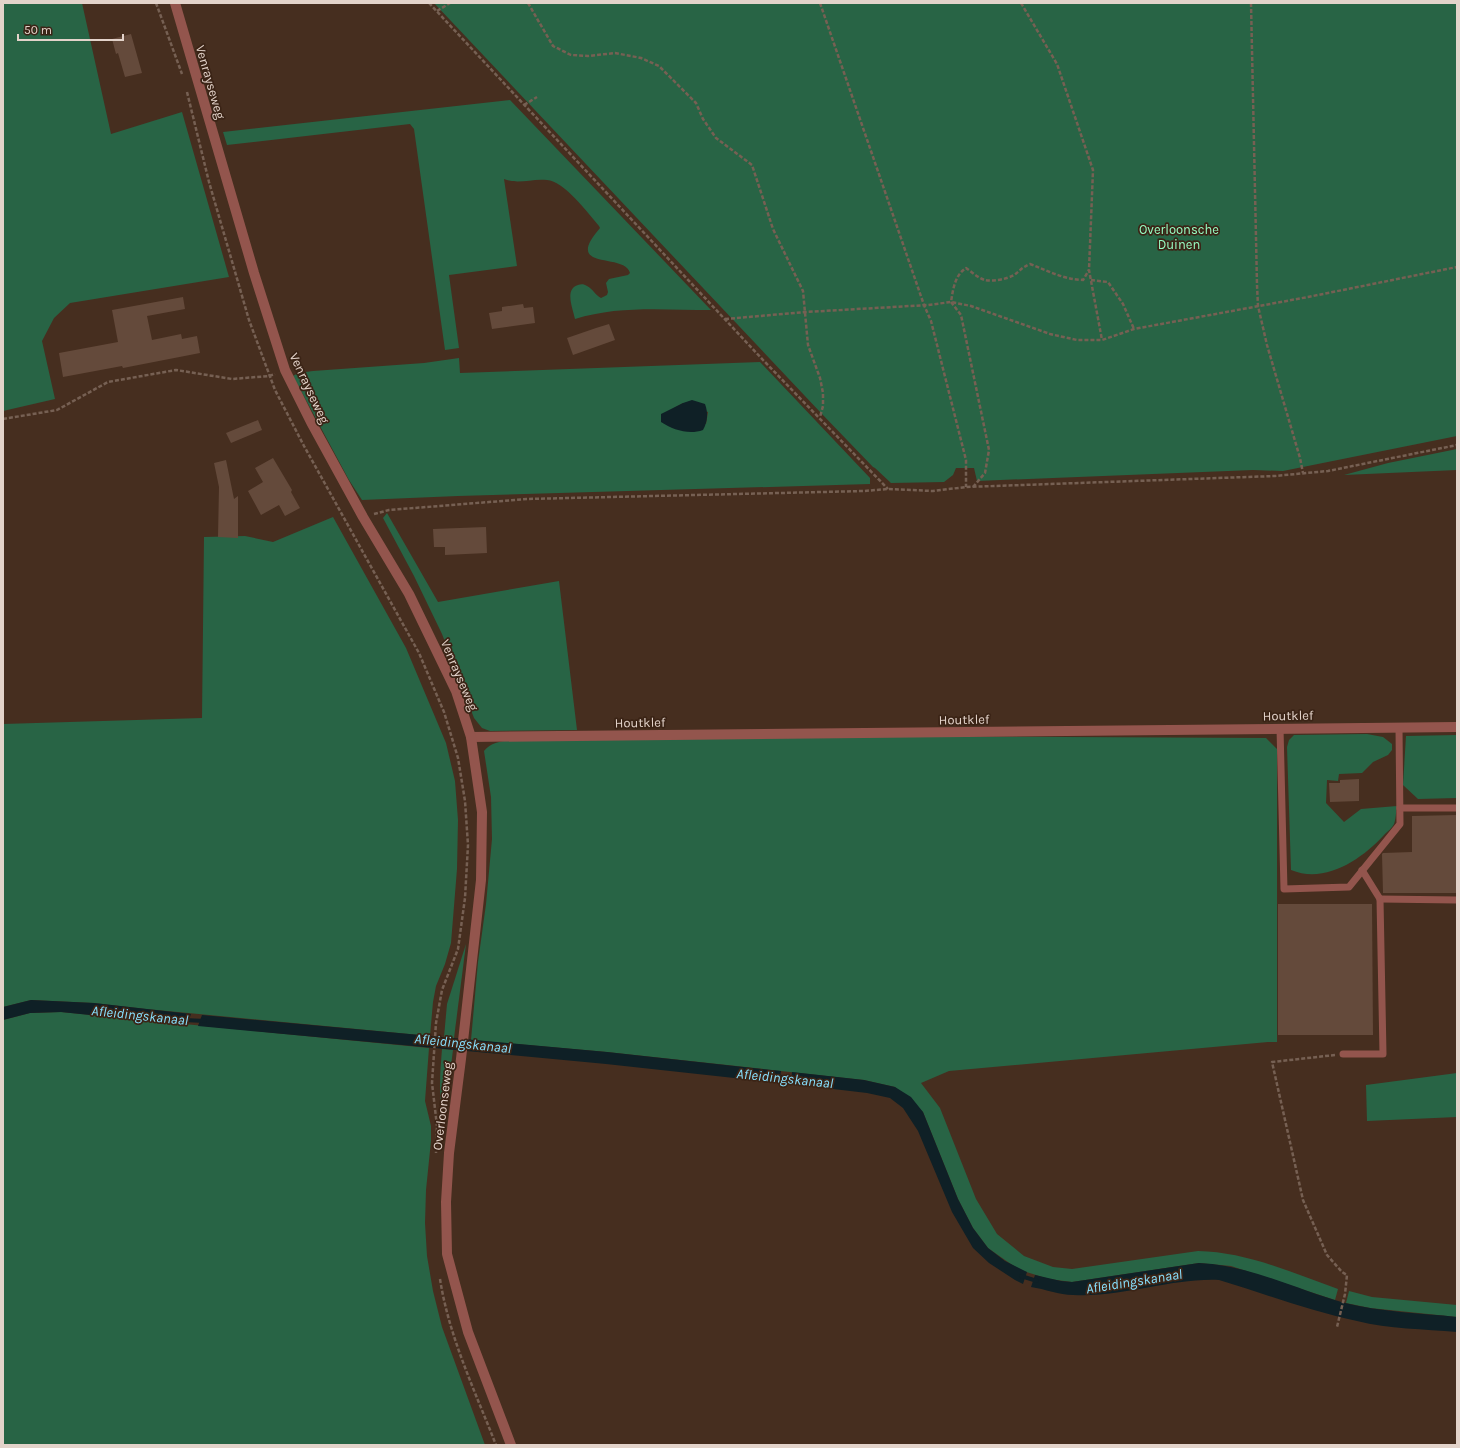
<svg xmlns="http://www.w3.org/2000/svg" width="1460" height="1448" font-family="Karla,sans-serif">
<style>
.green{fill:#286445;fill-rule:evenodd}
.water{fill:#0f2026}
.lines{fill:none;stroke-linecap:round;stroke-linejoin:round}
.stream{stroke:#0f2026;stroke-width:4}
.building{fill:#644a3b}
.path{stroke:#766053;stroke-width:2.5;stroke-dasharray:4 2;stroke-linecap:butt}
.service{stroke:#93554d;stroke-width:7}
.minor{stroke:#93554d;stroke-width:10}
.tertiary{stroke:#93554d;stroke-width:10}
.labels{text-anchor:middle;stroke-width:3.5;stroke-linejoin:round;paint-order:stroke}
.street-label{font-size:13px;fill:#e3d3ca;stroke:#3b2416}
.park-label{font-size:13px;fill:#96fdc3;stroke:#3b2416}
.water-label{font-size:14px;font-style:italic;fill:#87e0fe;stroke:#3b2416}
</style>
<rect width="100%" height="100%" fill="#462e1f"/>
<g class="green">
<path d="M3 3H82L111 134 182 112 229 277 70 303 54 318 42 341 55 399 3 411Z"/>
<path d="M434 3H1457V436L1283 471 1253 470 977 481 974 468H956L953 475 944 482 891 483 875 468 873 467 821 413Z"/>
<path d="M510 100 711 310C666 310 618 305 575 319 573 309 564 289 578 285 581 284 584 284 587 286 593 289 595 295 601 298L607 295 608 292 606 283 609 279 628 275 630 273C625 252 562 272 600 228L599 226C588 213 564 181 547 180 532 178 519 185 504 179L517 266 449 275 459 348 445 350 414 129 410 124 227 145 223 132Z"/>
<path d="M459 358 460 373 760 362 870 478V484L458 496 362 500 349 480 293 376 298 373 313 371 424 363ZM683 403 708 412 706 424 674 408Z"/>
<path d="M1457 449V470L1344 475 1388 463Z"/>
<path d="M387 513 438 602 559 581 577 730 490 731 482 728 474 718 442 634 414 576 383 518Z"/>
<path d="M333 517 406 648 446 743 455 781 458 820 457 869 451 943 445 964 436 986 433 1002 430 1036 146 1009 94 1003 31 1000 3 1007V724L202 718 204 537 245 536 273 542Z"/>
<path d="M1367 734 1383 737 1392 744V750L1388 755 1373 762 1362 773 1339 774 1338 781 1327 780 1326 803 1344 822 1361 809 1397 806C1396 811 1396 819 1394 824 1392 828 1387 832 1384 835 1361 860 1325 884 1291 870L1287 747 1289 740 1294 735Z"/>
<path d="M1457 735V798L1418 799 1403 785 1406 736Z"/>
<path d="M833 736 1266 738 1277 749V1042H1268L949 1071 921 1083 940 1108 976 1199 997 1234 1024 1256 1053 1267 1072 1269 1198 1251C1247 1252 1293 1273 1338 1289L1335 1300 1231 1266 1199 1263 1072 1282 1049 1279 1020 1270 1005 1260 988 1248 973 1228 958 1199 923 1112 895 1087 864 1080 607 1052 471 1040 478 962 486 904 492 839 491 797 484 751C493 740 508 741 522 739Z"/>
<path d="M466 944 454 1038 444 1037 447 1004Z"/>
<path d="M61 1012 429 1048 425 1101 431 1126V1141L426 1190 425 1223 427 1256 433 1291 442 1327 485 1445H3V1020L30 1013Z"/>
<path d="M442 1049 453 1050 444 1121C438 1095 440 1075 442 1049Z"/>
<path d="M1457 1073V1117L1367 1121 1366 1085Z"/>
<path d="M1349 1291 1372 1297 1457 1305V1317L1370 1308 1346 1303Z"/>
</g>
<g class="water">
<path d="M692 400 705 404C708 412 708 421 703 430 689 435 673 430 661 422V414L683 403Z"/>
<path d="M31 1000 94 1003 191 1014 187 1025 61 1012 30 1013 3 1020V1007Z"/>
<path d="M202 1015 607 1052 781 1071 779 1083 606 1064 198 1026Z"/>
<path d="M792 1072 864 1080 895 1087 911 1097 923 1112 958 1199 973 1228 988 1248 1005 1261 1027 1272 1023 1284 1015 1280 989 1263 973 1248 952 1212 918 1131 903 1108 890 1098 867 1093 791 1084Z"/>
<path d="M1199 1263C1250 1265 1297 1290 1345 1303 1382 1312 1420 1313 1457 1317V1332C1424 1329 1389 1329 1357 1321 1310 1311 1265 1294 1219 1280 1170 1278 1122 1298 1073 1295 1059 1295 1045 1289 1031 1287L1035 1275 1061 1281 1072 1282Z"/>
</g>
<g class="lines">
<g class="stream">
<path d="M184 1020 205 1021"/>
<path d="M775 1076 796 1079"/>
<path d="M1021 1276 1037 1281"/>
</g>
</g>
<g class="building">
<path d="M131 34 142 73 125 77 118 53 116 54 112 39Z"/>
<path d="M183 297 185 309 147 316 152 340 181 334 182 339 197 336 200 353 123 368 122 366 63 377 59 353 118 342 112 310Z"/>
<path d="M523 304 524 308 533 307 535 323 492 329 489 313 502 311V307Z"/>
<path d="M609 324 615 340 573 355 567 338 596 328Z"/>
<path d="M258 420 262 430 231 443 226 433Z"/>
<path d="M273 458 292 490 291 492 300 508 285 516 279 505 261 515 248 491 263 482 255 468Z"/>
<path d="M226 460 234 499 238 496V538L218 537 219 487 214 463Z"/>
<path d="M486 527 487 553 445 555V547H434L433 529Z"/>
<path d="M1359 779V801L1330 802 1329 783H1340V780Z"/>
<path d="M1457 815V893H1383L1382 854 1383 853 1412 852V816Z"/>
<path d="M1278 904H1372L1373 1035H1278Z"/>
</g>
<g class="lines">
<g class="path">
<path d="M156 3 182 74"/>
<path d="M429 3 763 360 888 489"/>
<path d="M528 3 553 46 571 55 588 56 615 53 641 58 659 66 696 103 703 119 716 138 752 165 773 229 803 291 808 345 820 378 823 393V406L820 417"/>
<path d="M820 3 924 305 931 321 966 460V487"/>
<path d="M1021 3 1057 64 1093 170 1089 270 1102 340"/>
<path d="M1251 3 1257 285 1258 306 1267 345 1300 458 1303 473"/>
<path d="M437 11 450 3"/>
<path d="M187 92 209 182 249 320 275 390 304 446 419 653 444 712 458 758 465 801 468 845 465 898 458 949 442 990 436 1023 432 1083 437 1126 436 1153"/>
<path d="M524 105 537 97"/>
<path d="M1091 280 1108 282 1123 304 1134 329"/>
<path d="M725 319 806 312 928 305 951 302 971 306 1050 334 1077 340H1102L1134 329 1308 297 1457 267"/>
<path d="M3 419 57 410 108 382 176 370 232 379 269 376 275 374"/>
<path d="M973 487 985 473 989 450 961 315 951 302C953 289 955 275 966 268 972 272 978 278 985 280 993 282 1007 279 1014 275 1021 270 1021 268 1030 264 1049 271 1062 279 1083 280L1089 270"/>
<path d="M374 514 389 510 527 499 864 491 888 489 933 491 966 487 1275 476 1328 471 1457 445"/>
<path d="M1335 1055 1272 1062 1303 1200 1327 1255 1342 1272 1347 1275 1345 1294 1337 1327"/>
<path d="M440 1279C449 1337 475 1391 496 1445"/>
</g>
<g class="service">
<path d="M1280 728 1284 889 1349 887 1400 824 1399 728"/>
<path d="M1400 808H1457"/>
<path d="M1380 899 1457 900"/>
<path d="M1343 1054H1383L1380 899 1362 870"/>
</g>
<path class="minor" d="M471 737 1457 727"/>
<path class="tertiary" d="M175 3 254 273 285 370 311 422 363 517 409 594 456 691 471 737 482 812 481 880 461 1059 449 1153 446 1202 447 1254 468 1332 511 1445"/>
</g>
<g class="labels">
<g class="street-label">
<text transform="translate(211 82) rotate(74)" y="5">Venrayseweg</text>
<text transform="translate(310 388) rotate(65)" y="5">Venrayseweg</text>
<text transform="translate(460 675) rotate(67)" y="5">Venrayseweg</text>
<text transform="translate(1288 715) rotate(-1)" y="5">Houtklef</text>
<text transform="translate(964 719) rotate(-1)" y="5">Houtklef</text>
<text transform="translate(640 722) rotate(-1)" y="5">Houtklef</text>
<text transform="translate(442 1106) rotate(-83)" y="5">Overloonseweg</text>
</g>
<g class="park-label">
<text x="1179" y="234">Overloonsche<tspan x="1179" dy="15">Duinen</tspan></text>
</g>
<g class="water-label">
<text transform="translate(140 1015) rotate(6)" y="5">Afleidingskanaal</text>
<text transform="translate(463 1043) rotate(6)" y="5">Afleidingskanaal</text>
<text transform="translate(785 1078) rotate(6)" y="5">Afleidingskanaal</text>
<text transform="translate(1134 1281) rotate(-9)" y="5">Afleidingskanaal</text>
</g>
</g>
<rect width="1460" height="1448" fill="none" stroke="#e3d3ca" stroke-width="8"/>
<path d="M18 34v6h105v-6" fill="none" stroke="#e3d3ca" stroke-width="2"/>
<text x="24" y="34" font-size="12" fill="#e3d3ca" stroke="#3b2416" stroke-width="3" paint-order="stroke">50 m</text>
</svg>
